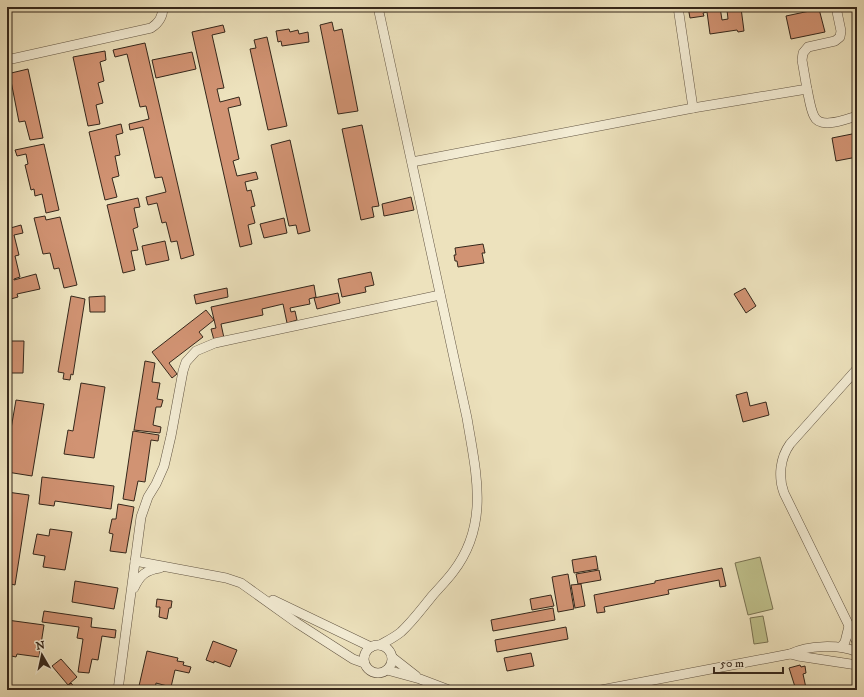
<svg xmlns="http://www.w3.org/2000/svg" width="864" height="697" font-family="'IM FELL DW Pica',serif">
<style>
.green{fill:#bfc18c;stroke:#7a7454}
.building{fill:#d19373;stroke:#35271b}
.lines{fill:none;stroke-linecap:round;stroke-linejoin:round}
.minor-casing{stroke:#635644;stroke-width:10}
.minor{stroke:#f3ecd4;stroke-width:9}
</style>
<rect width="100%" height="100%" fill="#ede2bd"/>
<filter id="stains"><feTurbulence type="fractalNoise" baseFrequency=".005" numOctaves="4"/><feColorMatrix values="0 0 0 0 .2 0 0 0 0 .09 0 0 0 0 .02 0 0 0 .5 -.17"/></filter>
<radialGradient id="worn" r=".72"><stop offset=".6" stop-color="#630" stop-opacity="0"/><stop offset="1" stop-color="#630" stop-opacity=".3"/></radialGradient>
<g class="green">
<path d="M760 557 773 609 748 615 735 563Z"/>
<path d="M763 616 768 642 754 644 750 618Z"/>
</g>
<g class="building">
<path d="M688 7H720L722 20 728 19 727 10 741 8 744 31 738 32 737 30 710 34 707 12 703 13 704 16 690 18Z"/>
<path d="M819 9 825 32 791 39 786 16Z"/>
<path d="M332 22 334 31 342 29 358 111 338 114 320 25Z"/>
<path d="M223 25 225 32 212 35 224 88 217 89 220 102 239 97 241 105 228 108 239 159 233 161 237 176 256 172 258 179 245 182 247 191 251 190 255 206 251 207 255 223 248 225 252 244 240 247 192 32Z"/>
<path d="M289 29 290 32 298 30 299 34 308 32 309 42 282 46 281 41 278 42 276 31Z"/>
<path d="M267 37 287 126 268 130 250 49 256 48 254 40Z"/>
<path d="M145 43 194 255 181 259 177 241 171 242 166 222 162 223 157 203 148 205 146 197 166 192 162 177 155 178 143 127 130 130 129 124 149 119 146 106 140 107 127 54 115 57 113 50Z"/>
<path d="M105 51 106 60 100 62 104 81 98 83 103 103 96 105 100 124 88 126 73 57Z"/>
<path d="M192 52 196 69 156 78 152 60Z"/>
<path d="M28 69 43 138 30 140 25 121 19 122 11 81H7V74Z"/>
<path d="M121 124 123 133 116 135 120 155 115 156 119 176 112 178 117 197 105 200 89 132Z"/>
<path d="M362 125 379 206 372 207 374 217 361 220 342 129Z"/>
<path d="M857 133V157L836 161 832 138Z"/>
<path d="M290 140 310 231 298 234 296 225 289 226 271 145Z"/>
<path d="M44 144 59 210 46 213 42 194 35 196 34 189 31 190 25 165 28 164 26 154 17 156 15 150Z"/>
<path d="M411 197 414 210 384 216 382 204Z"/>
<path d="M138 198 140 207 134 208 138 227 133 229 138 250 131 251 135 270 123 273 107 205Z"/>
<path d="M45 216 46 220 60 217 77 285 64 288 59 268 54 269 50 253 43 254 34 218Z"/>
<path d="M284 218 287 233 264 238 260 224Z"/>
<path d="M21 225 23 233 14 235 19 255 15 256 20 277 14 279V280L36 274 40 289 17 294 18 297 7 300V229Z"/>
<path d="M165 241 169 260 146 265 142 246Z"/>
<path d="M483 244 485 253H482L484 263 458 267 457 261H455L454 255H456L455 248Z"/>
<path d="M371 272 374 285 365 287 366 292 342 297 338 279Z"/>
<path d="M314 285 316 297 309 299 310 304 290 308 291 312 295 311 297 320 287 323 283 304 262 309 263 315 221 324 224 338 214 340 211 329 216 328 211 307Z"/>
<path d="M227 288 228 297 196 304 194 295Z"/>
<path d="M745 288 756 306 746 313 734 294Z"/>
<path d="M338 293 340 303 317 309 314 298Z"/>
<path d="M71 296 85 299 73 375 71 374 70 380 63 379 64 373 58 372Z"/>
<path d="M105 296V312H90L89 297Z"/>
<path d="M206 310 214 320 199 332 203 337 169 363 177 374 172 378 152 352Z"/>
<path d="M7 335H11V341H24L23 373H7Z"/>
<path d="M145 361 155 363 152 382 160 383 157 399 163 400 161 407H156L153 425 161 427 160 433 134 430Z"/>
<path d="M81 383 105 387 94 458 64 454 68 430 73 431Z"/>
<path d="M747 392 750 406 766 402 769 415 743 422 736 395Z"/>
<path d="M16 400 44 404 32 476 7 472V452Z"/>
<path d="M133 431 159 435 158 441 151 440 145 482 138 481 134 501 123 499Z"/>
<path d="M42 477 114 486 111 509 55 501 54 506 39 504Z"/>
<path d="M7 492 29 495 15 585 7 583Z"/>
<path d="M118 504 134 507 126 553 110 551 113 534 109 533 112 519H116Z"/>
<path d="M50 529 72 532 65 570 43 567 45 556 33 554 37 534 49 536Z"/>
<path d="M596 556 598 569 574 573 572 560Z"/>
<path d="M722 568 726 586 720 587 719 580 668 590 669 594 604 607 605 612 597 613 594 595 655 583V581Z"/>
<path d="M599 570 601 580 578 584 576 574Z"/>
<path d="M568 574 574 609 558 612 552 577Z"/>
<path d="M75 581 118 588 114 609 72 602Z"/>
<path d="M581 584 585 606 575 608 571 585Z"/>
<path d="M551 595 554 606 532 610 530 599Z"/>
<path d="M157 599 172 601 171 608H169L167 619 159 617 160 607H156Z"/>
<path d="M553 608 555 620 493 631 491 620Z"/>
<path d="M44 611 92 618 91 627 116 630 115 638 102 636 98 660 92 659 89 673 78 672 83 639 77 638 79 627 42 622Z"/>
<path d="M7 620 44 625 39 657 17 654 16 657 7 655 9 644H7Z"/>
<path d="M566 627 568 639 497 652 495 640Z"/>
<path d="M213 641 237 650 230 667 214 661V663L206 660Z"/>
<path d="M147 651 178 658 177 661 184 662 183 665 191 667 189 673 175 670 171 687 156 683 155 690 139 686Z"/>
<path d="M531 653 534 666 507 671 504 658Z"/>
<path d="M61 659 77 677 68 685 52 666Z"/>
<path d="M800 665 801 667 805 666 806 673 803 674 806 688 796 690 789 668Z"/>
<path d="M71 683 77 690H63Z"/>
</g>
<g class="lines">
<g class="minor-casing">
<g id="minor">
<path d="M378 7 467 418C476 473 490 524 453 572 447 580 440 587 433 595 423 607 413 621 401 632 395 637 387 641 380 645"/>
<path d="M678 7 693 108"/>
<path d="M7 60 151 28C159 23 163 17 163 7"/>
<path d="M807 89C809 97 810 108 814 116 820 130 846 119 857 116"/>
<path d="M412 162 693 108 807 89 802 60 803 53 808 47 835 41 840 37 841 31 836 7"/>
<path d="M857 369 790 444C780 458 778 477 784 493L857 642"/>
<path d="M135 561 226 578 241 583 297 623 353 659 364 663"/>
<path d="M134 588C140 575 146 570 160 568"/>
<path d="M273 600 371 647"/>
<circle cx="378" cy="659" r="14"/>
<path d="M841 647 845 642 849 626"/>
<path d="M790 654 798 656 857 665"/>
<path d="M393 658 416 676"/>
<path d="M387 670 420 679 449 690"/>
<path d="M118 690 141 517 148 497 156 484 164 466 171 436 183 371 186 362 196 351 215 343 440 295"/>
<path d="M601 690 790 654C808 645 839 644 857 652"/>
</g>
</g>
<use href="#minor" class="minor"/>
</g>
<rect width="864" height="697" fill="none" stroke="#ede2bd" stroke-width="24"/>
<rect x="8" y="8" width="848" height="681" fill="none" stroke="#35271b" stroke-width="2"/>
<rect x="12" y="12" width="840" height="673" fill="none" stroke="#35271b"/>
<g transform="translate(42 655) rotate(351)" stroke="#f3ecd4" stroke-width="3" paint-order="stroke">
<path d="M0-3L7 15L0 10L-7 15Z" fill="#35271b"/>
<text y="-6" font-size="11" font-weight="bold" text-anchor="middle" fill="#35271b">N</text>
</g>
<path d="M714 667v6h69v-6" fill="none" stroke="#35271b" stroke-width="2"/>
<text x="720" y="667" font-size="12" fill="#35271b" stroke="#f3ecd4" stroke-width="3" paint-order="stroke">50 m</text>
<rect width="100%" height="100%" filter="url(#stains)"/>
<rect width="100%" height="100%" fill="url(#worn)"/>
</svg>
